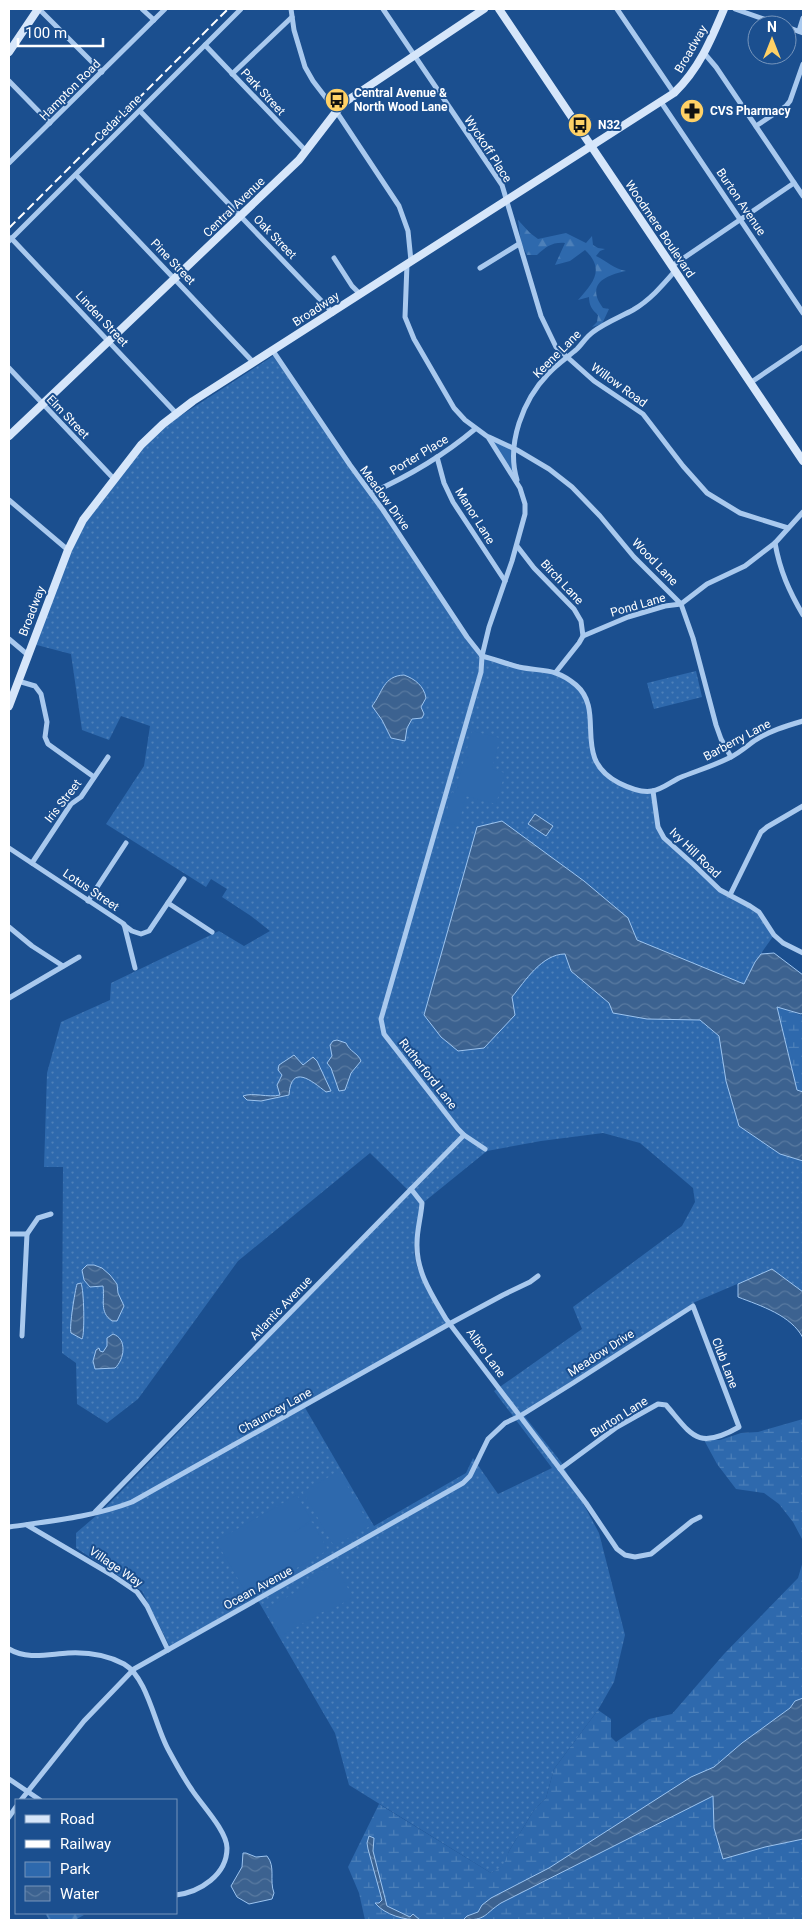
<svg xmlns="http://www.w3.org/2000/svg" width="812" height="1929" font-family="Roboto,sans-serif">
<style>
.grass{fill:url(#grass-dots);fill-rule:evenodd}
.forest{fill:url(#forest-firs)}
.wetland{fill:url(#wetland-marsh)}
.park{fill:#2e69ad}
.water{fill:url(#water-waves);stroke:#9cc4f0}
.lines{fill:none;stroke-linecap:round;stroke-linejoin:round}
.street{stroke:#a9c9ee;stroke-width:5}
.secondary{stroke:#d6e6fa;stroke-width:8}
.rail{stroke:#fff;stroke-width:2;stroke-dasharray:9 4;stroke-linecap:butt}
.labels{text-anchor:middle;stroke-width:4;stroke-linejoin:round;paint-order:stroke}
.street-label{font-size:12px;fill:#fff;stroke:#1b4f8f}
.poi-label{font-size:12px;font-weight:bold;fill:#fff;stroke:#1b4f8f;text-anchor:start}
</style>
<defs>
<pattern id="grass-dots" width="8" height="8" patternUnits="userSpaceOnUse" patternTransform="scale(1.25)"><rect width="8" height="8" fill="#2e69ad"/><path d="M2 2h.1M6 6h.1" fill="none" stroke="#4d80b9" stroke-width="1.8" stroke-linecap="round"/></pattern>
<pattern id="forest-firs" width="22" height="20" patternUnits="userSpaceOnUse" patternTransform="scale(1.25)"><rect width="22" height="20" fill="#2e69ad"/><path d="M5 1l3.5 6h-7zM16 11l3.5 6h-7z" fill="#4d80b9"/></pattern>
<pattern id="wetland-marsh" width="20" height="14" patternUnits="userSpaceOnUse" patternTransform="scale(1.25)"><rect width="20" height="14" fill="#2e69ad"/><path d="M1 5h8M5 5V1M11 12h8M15 12V8" fill="none" stroke="#4d80b9"/></pattern>
<pattern id="water-waves" width="16" height="10" patternUnits="userSpaceOnUse" patternTransform="scale(1.25)"><rect width="16" height="10" fill="#3c6290"/><path d="M0 5q4-4 8 0t8 0" fill="none" stroke="#597aa1"/></pattern>
</defs>
<rect width="100%" height="100%" fill="#1b4f8f"/>
<g class="grass">
<path d="M273 356 482 655 558 675 575 685 587 699 594 757 606 773 623 785 653 791 657 815 664 838 720 890 750 906 765 921 774 935 755 962 745 984 780 1154 803 1161V1292L772 1269 695 1302 522 1413 561 1462 599 1533 625 1635 614 1682 598 1710 554 1769 546 1798 534 1810 509 1851 504 1866 491 1873 349 1785 335 1733 256 1597 170 1647 142 1591 76 1548V1533L104 1509 410 1192 370 1153 238 1261 138 1399 107 1423 77 1404 76 1363 62 1353 63 1167H44L47 1073 61 1022 110 1000 111 983 219 931 244 946 270 931 251 916 222 897 227 889 211 879 206 887 106 824 144 766 150 726 121 716 109 740 82 730 71 654 33 644 73 540 144 445 163 427ZM603 1133 640 1143 693 1188 695 1202 682 1226 573 1307 582 1329 494 1391 552 1468 498 1494 473 1458 466 1473 374 1526 304 1406 448 1323 427 1291 417 1267 414 1252 416 1229 424 1202 487 1151 541 1141Z"/>
<path d="M696 671 702 697 654 709 647 683Z"/>
</g>
<g class="forest">
<path d="M518 220 530 233 538 239 566 233 586 243 592 236 593 245 598 248 605 249 600 251 596 256C607 261 614 269 626 271 606 275 585 284 603 308L609 309 602 324 592 327 597 322 598 315C592 310 589 305 589 297L578 300C594 282 605 269 585 250L570 261 555 265 565 243C552 242 546 247 537 255H527L521 243Z"/>
<path d="M45 1913H72L84 1915 75 1920H49Z"/>
</g>
<g class="wetland">
<path d="M777 1006 803 1016V1092L797 1090Z"/>
<path d="M803 1419V1557L802 1539 793 1522 779 1504 764 1493 736 1489 717 1464 704 1440H720L741 1433 758 1432Z"/>
<path d="M803 1561V1698L795 1701 790 1708 742 1743 723 1859 765 1847 803 1839V1920H365L359 1893 348 1867 379 1804 491 1873 503 1866 509 1851 534 1810 546 1798 554 1769 598 1710 611 1719V1737L616 1742 649 1719 672 1714 724 1654 798 1578Z"/>
</g>
<g class="park">
<path d="M491 440 513 450 514 476Z"/>
<path d="M472 731 500 738 492 769 505 773 496 804 466 796 458 826 444 822 452 792 455 793Z"/>
<path d="M339 1471 370 1526 334 1546 303 1492Z"/>
<path d="M297 1495 311 1520 294 1532 312 1522 328 1550 248 1596 216 1541Z"/>
<path d="M334 1564 353 1597 326 1613 324 1611 281 1636 266 1609 310 1584 308 1580Z"/>
</g>
<g class="water">
<path d="M404 675C415 679 424 686 426 698L421 707 424 714 422 718 412 719 407 728 405 741 391 738 382 720 372 706C383 692 383 676 404 675Z"/>
<path d="M535 814 553 826 546 836 528 824Z"/>
<path d="M502 821 584 881 628 918 637 940 744 984 755 962 761 954 774 953 803 975V1013L801 1014 777 1007 797 1090 803 1092V1161L780 1154 739 1126 726 1081 719 1036 700 1020 647 1019 613 1013 609 1003 571 971 565 954C542 954 525 981 512 997L515 1015 484 1048 458 1051 441 1037 424 1015 477 827Z"/>
<path d="M337 1040 346 1043C350 1052 358 1053 361 1061L351 1073 345 1090 339 1091 331 1068 327 1063 332 1056 330 1045 333 1041Z"/>
<path d="M294 1055 303 1065 313 1057 317 1061 331 1091 326 1092C312 1081 291 1063 289 1095L261 1101 247 1100 243 1096C253 1092 268 1098 280 1095L277 1085 282 1075 278 1070 279 1065Z"/>
<path d="M87 1265H94L102 1268 110 1275 117 1284 118 1293 124 1306 117 1321H112C99 1312 105 1300 103 1286L90 1287 84 1280 82 1270Z"/>
<path d="M772 1269 803 1292V1338C791 1315 761 1306 738 1297V1284Z"/>
<path d="M81 1283C84 1290 85 1334 82 1339L71 1333C69 1327 75 1291 77 1284Z"/>
<path d="M113 1334C128 1339 124 1360 115 1368L95 1369 93 1361 96 1350 99 1348 100 1351 103 1352 107 1346V1338Z"/>
<path d="M803 1698V1839L765 1847 723 1859 714 1828 713 1796 501 1903C483 1915 487 1920 463 1920L467 1916 478 1912 482 1905 491 1898 549 1868 691 1777 714 1767 742 1743 790 1708 795 1701Z"/>
<path d="M369 1836 374 1838 373 1851 387 1906 410 1917 413 1914 420 1920C404 1920 385 1915 375 1903H379L382 1900 368 1849 367 1843Z"/>
<path d="M243 1853H246L256 1857 267 1856C276 1867 269 1880 274 1893L272 1899 249 1904 237 1897 231 1886 242 1867Z"/>
</g>
<g class="lines">
<g class="street">
<path d="M39 9 102 72"/>
<path d="M142 9 154 20"/>
<path d="M291 9 294 30 305 67 313 81 336 111 399 206 408 231 411 261"/>
<path d="M383 9 502 185 541 316 556 347 594 381 643 414 683 466 707 493 740 513 788 528"/>
<path d="M617 9 674 93"/>
<path d="M735 9 781 25"/>
<path d="M787 27 803 33"/>
<path d="M799 31 803 18"/>
<path d="M205 45 306 151"/>
<path d="M704 53 716 67 803 196"/>
<path d="M232 74 292 17"/>
<path d="M9 81 50 123"/>
<path d="M661 102 803 313"/>
<path d="M140 111 333 313"/>
<path d="M756 126 786 106 790 101 803 64"/>
<path d="M9 163 165 9"/>
<path d="M76 175 254 363"/>
<path d="M11 238 176 413"/>
<path d="M9 241 241 9"/>
<path d="M334 258 352 286 360 294"/>
<path d="M407 264 405 317 414 339 454 408 465 420 488 437 520 488 525 504V514L512 561 489 627 482 656 481 672 381 1019 384 1034 458 1129 464 1135"/>
<path d="M672 266 794 183"/>
<path d="M480 268 519 244"/>
<path d="M273 351 350 465 383 510 467 637 482 656"/>
<path d="M9 368 114 479"/>
<path d="M750 383 803 347"/>
<path d="M489 437 517 450 549 469 572 487 600 516 634 557 681 604 693 638 716 725 721 739 731 757"/>
<path d="M437 457 444 483 453 502 505 581"/>
<path d="M517 480C506 444 523 400 548 374 557 364 568 357 577 349 583 343 586 337 593 332 605 323 620 317 633 310 650 300 662 286 675 271"/>
<path d="M371 493C409 476 443 456 475 429"/>
<path d="M9 500 68 550"/>
<path d="M775 543C780 571 789 591 803 615"/>
<path d="M517 546 534 568 574 609 581 621 583 636"/>
<path d="M9 639 28 655"/>
<path d="M482 656C494 659 507 664 519 667 542 672 555 667 576 685 607 712 570 758 619 783 629 788 641 793 652 791 661 790 671 782 679 778 696 771 713 766 729 758 738 754 746 747 754 741 769 731 786 726 803 721"/>
<path d="M556 672 579 643 583 636 628 617 665 606 681 604 707 584 745 566 775 543 803 512"/>
<path d="M18 681 35 686 41 694 47 722 45 737 48 744 94 777"/>
<path d="M653 791 658 827 664 838 693 864 720 890 750 906 759 912 774 935 783 943 803 953"/>
<path d="M9 848 124 924 135 968"/>
<path d="M32 863 71 804 81 797 108 757"/>
<path d="M730 895 761 832 767 827 803 806"/>
<path d="M88 901 126 843"/>
<path d="M168 903 212 932"/>
<path d="M124 925 132 931 141 934 149 931 184 879"/>
<path d="M9 927 32 946 63 966"/>
<path d="M9 998 79 957"/>
<path d="M411 1189 422 1203C421 1217 417 1229 417 1243 416 1272 432 1295 446 1319L586 1503 617 1549 625 1555 635 1557 651 1554 692 1521 700 1517"/>
<path d="M9 1234H27"/>
<path d="M22 1336 27 1234 38 1218 51 1214"/>
<path d="M95 1512 464 1135 485 1149"/>
<path d="M27 1525 112 1575 137 1592 147 1606 168 1650"/>
<path d="M9 1527C50 1521 93 1517 132 1502L451 1323 503 1295 530 1282 538 1276"/>
<path d="M9 1649C27 1660 49 1654 68 1653 87 1652 107 1655 124 1664 148 1678 155 1727 169 1751 176 1764 183 1777 192 1790 201 1804 227 1831 227 1848 227 1875 200 1892 176 1895"/>
<path d="M9 1779 40 1800"/>
<path d="M21 1800 84 1721 134 1669 463 1483 470 1476 488 1439 505 1423 520 1416 573 1383 693 1306 739 1427C697 1451 692 1435 666 1405L658 1404 617 1427 560 1469"/>
<path d="M9 1817 16 1807"/>
</g>
<g class="secondary">
<path d="M499 9 803 461"/>
<path d="M9 52 38 9"/>
<path d="M9 436 299 160 342 104 484 9"/>
<path d="M9 706 68 550 83 520 141 445 163 424 193 401 674 93C699 69 711 40 724 9"/>
</g>
<path class="rail" d="M9 228 228 9"/>
</g>
<defs>
<g id="bus-disc" transform="scale(1.25)"><circle r="9.5" fill="#ffd166" stroke="#1b4f8f"/><path d="M-5-6H5V4H4V6H2V4H-2V6H-4V4H-5ZM-3.5-4V0h7V-4ZM-3.5 1.2v1.5H-2V1.2ZM2 1.2v1.5H3.5V1.2Z" fill="#111"/></g>
<g id="pharmacy-disc" transform="scale(1.25)"><circle r="9.5" fill="#ffd166" stroke="#1b4f8f"/><path d="M-2-6h4v4h4v4h-4v4h-4v-4h-4v-4h4Z" fill="#111"/></g>
</defs>
<g fill-rule="evenodd">
<use href="#bus-disc" x="337" y="100"/>
<use href="#pharmacy-disc" x="692" y="111"/>
<use href="#bus-disc" x="580" y="125"/>
</g>
<g class="labels">
<g class="street-label">
<text transform="translate(691 49) rotate(-60)" y="4">Broadway</text>
<text transform="translate(70 90) rotate(-45)" y="4">Hampton Road</text>
<text transform="translate(263 92) rotate(47)" y="4">Park Street</text>
<text transform="translate(118 118) rotate(-45)" y="4">Cedar Lane</text>
<text transform="translate(488 149) rotate(57)" y="4">Wyckoff Place</text>
<text transform="translate(741 202) rotate(56)" y="4">Burton Avenue</text>
<text transform="translate(234 207) rotate(-44)" y="4">Central Avenue</text>
<text transform="translate(660 229) rotate(56)" y="4">Woodmere Boulevard</text>
<text transform="translate(275 237) rotate(46)" y="4">Oak Street</text>
<text transform="translate(173 262) rotate(46)" y="4">Pine Street</text>
<text transform="translate(316 309) rotate(-33)" y="4">Broadway</text>
<text transform="translate(102 319) rotate(47)" y="4">Linden Street</text>
<text transform="translate(557 354) rotate(-45)" y="4">Keene Lane</text>
<text transform="translate(619 385) rotate(36)" y="4">Willow Road</text>
<text transform="translate(68 417) rotate(46)" y="4">Elm Street</text>
<text transform="translate(419 455) rotate(-31)" y="4">Porter Place</text>
<text transform="translate(385 498) rotate(54)" y="4">Meadow Drive</text>
<text transform="translate(475 516) rotate(58)" y="4">Manor Lane</text>
<text transform="translate(655 562) rotate(46)" y="4">Wood Lane</text>
<text transform="translate(562 582) rotate(47)" y="4">Birch Lane</text>
<text transform="translate(638 605) rotate(-16)" y="4">Pond Lane</text>
<text transform="translate(32 611) rotate(-69)" y="4">Broadway</text>
<text transform="translate(737 740) rotate(-28)" y="4">Barberry Lane</text>
<text transform="translate(63 801) rotate(-52)" y="4">Iris Street</text>
<text transform="translate(695 853) rotate(44)" y="4">Ivy Hill Road</text>
<text transform="translate(91 890) rotate(34)" y="4">Lotus Street</text>
<text transform="translate(428 1074) rotate(52)" y="4">Rutherford Lane</text>
<text transform="translate(281 1308) rotate(-46)" y="4">Atlantic Avenue</text>
<text transform="translate(486 1353) rotate(54)" y="4">Albro Lane</text>
<text transform="translate(601 1353) rotate(-33)" y="4">Meadow Drive</text>
<text transform="translate(725 1363) rotate(69)" y="4">Club Lane</text>
<text transform="translate(275 1411) rotate(-29)" y="4">Chauncey Lane</text>
<text transform="translate(619 1417) rotate(-32)" y="4">Burton Lane</text>
<text transform="translate(116 1567) rotate(34)" y="4">Village Way</text>
<text transform="translate(258 1588) rotate(-29)" y="4">Ocean Avenue</text>
</g>
<g class="poi-label">
<text x="354" y="97">Central Avenue &amp;<tspan x="354" dy="14">North Wood Lane</tspan></text>
<text x="710" y="115">CVS Pharmacy</text>
<text x="598" y="129">N32</text>
</g>
</g>
<rect width="812" height="1929" fill="none" stroke="#ffffff" stroke-width="20"/>
<rect x="15" y="1799" width="162" height="115" fill="#1b4f8f" stroke="#7695bc"/>
<rect x="25" y="1815" width="25" height="8" fill="#d6e6fa" stroke="#7695bc"/>
<text x="60" y="1824" font-size="15" fill="#ffffff">Road</text>
<rect x="25" y="1840" width="25" height="8" fill="#ffffff" stroke="#7695bc"/>
<text x="60" y="1849" font-size="15" fill="#ffffff">Railway</text>
<rect x="25" y="1862" width="25" height="15" fill="#2e69ad" stroke="#7695bc"/>
<text x="60" y="1874" font-size="15" fill="#ffffff">Park</text>
<rect x="25" y="1886" width="25" height="15" fill="url(#water-waves)" stroke="#7695bc"/>
<text x="60" y="1899" font-size="15" fill="#ffffff">Water</text>
<g transform="translate(772 40)"><circle r="24" fill="#1b4f8f" stroke="#7695bc"/>
<path d="M0-4L9 19L0 12L-9 19Z" fill="#ffd166"/>
<text y="-8" font-size="14" font-weight="bold" text-anchor="middle" fill="#ffffff">N</text>
</g>
<path d="M18 38v8h85v-8" fill="none" stroke="#ffffff" stroke-width="2.5"/>
<text x="25" y="38" font-size="15" fill="#ffffff" stroke="#1b4f8f" stroke-width="4" paint-order="stroke">100 m</text>
</svg>
